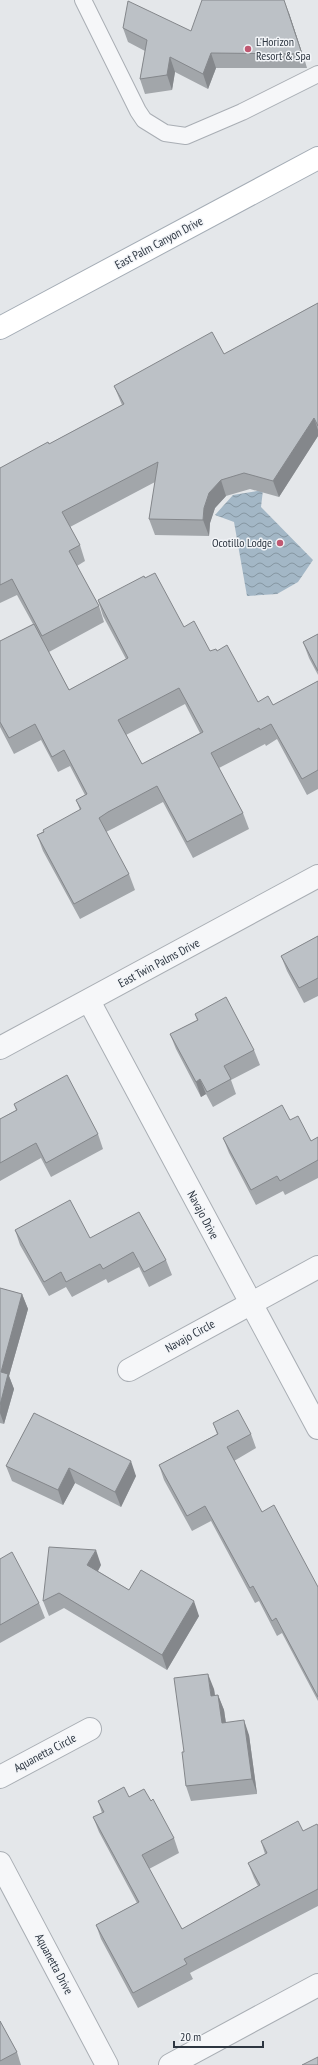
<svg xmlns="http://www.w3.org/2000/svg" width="318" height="2065" font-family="'PT Sans Narrow',sans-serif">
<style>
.water{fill:url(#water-waves)}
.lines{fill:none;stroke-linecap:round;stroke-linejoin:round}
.service-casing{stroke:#a9aeb4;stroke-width:18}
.minor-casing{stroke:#a9aeb4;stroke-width:24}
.primary-casing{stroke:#a4acb5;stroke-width:24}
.service{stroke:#f6f7f9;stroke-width:16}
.minor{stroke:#f6f7f9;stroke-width:22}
.primary{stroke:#fff;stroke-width:22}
.wall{fill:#a2a6aa;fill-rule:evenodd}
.shaded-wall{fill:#84878b}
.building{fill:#bcc1c6;stroke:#84878b;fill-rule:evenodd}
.poi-dot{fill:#c05871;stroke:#f3f5f8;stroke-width:1.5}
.labels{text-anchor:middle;stroke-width:3;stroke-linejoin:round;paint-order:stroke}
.poi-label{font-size:12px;fill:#2d3641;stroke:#f3f5f8;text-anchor:start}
.street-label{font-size:12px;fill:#2d3641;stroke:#f3f5f8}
</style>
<defs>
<pattern id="water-waves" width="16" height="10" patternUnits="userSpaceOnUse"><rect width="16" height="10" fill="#a3b7c6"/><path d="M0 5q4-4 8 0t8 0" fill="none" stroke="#8596a2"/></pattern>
</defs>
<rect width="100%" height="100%" fill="#e4e7ea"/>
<path class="water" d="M263 490 261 507 313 560 298 582 277 594 247 596 234 522 215 515 233 495Z"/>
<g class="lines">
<g class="service-casing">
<path id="service" d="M83 0 138 111 144 120 165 133 186 136 242 112 318 74"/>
</g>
<g class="minor-casing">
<g id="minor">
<path d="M89 1001 318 1428"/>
<path d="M0 1048 318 876"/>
<path d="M129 1370 318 1267"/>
<path d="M0 1777 90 1729"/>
<path d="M0 1863 107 2065"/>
<path d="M170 2065 318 1985"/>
</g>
</g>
<g class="primary-casing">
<path id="primary" d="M0 328 318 158"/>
</g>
<use href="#service" class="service"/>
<use href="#minor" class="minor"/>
<use href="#primary" class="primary"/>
</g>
<g class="wall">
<path d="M289 13 307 68H216L208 89 175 72 172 90 145 94 140 79 145 51 128 42 123 28 191 31Z"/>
<path d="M318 303V436L279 497 250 489 226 496 215 508 210 523 209 536 155 535 149 519 155 482 70 527 80 545 85 561 77 566 99 606 104 622 49 652 69 690 126 659 103 616 98 600 145 578 184 627 210 651H217L258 702 273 705 318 681V789L307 795 277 739 266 746 265 744 219 768 243 813 249 829 193 858 163 802 114 828 106 832 129 874 135 890 80 919 43 851 37 835 80 810 76 800 85 795 70 766 58 772 41 740 14 754 0 727V641L33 624 17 595 0 603V468L49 444 122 405 114 386 224 354ZM185 704 200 733 142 764 126 735Z"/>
<path d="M318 634V675L309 658 303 642Z"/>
<path d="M318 936V996L304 1003 287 971 281 956Z"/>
<path d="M195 1014 254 1050 260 1065 231 1080 236 1094 213 1107 206 1094 201 1097 176 1049 170 1034 197 1020Z"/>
<path d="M14 1104 98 1134 103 1149 51 1177 41 1158 0 1181V1119L16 1110Z"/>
<path d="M290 1120 311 1141 318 1137V1178L285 1195 283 1191 256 1205 229 1153 223 1138Z"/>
<path d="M15 1230 90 1238 166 1260 172 1275 149 1287 139 1267 108 1283 106 1279 72 1297 66 1287 49 1296 20 1245Z"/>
<path d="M0 1288 22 1294 28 1309 9 1376 14 1389 4 1424 0 1423Z"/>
<path d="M34 1413 136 1476 121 1507 75 1483 63 1505 12 1481 6 1466Z"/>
<path d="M213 1423 251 1434 256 1448 234 1461 262 1512 318 1587V1701L282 1633 277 1636 259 1601 255 1603 211 1521 192 1531 164 1480 159 1465 217 1434Z"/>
<path d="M0 1559 39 1603 45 1618 0 1643Z"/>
<path d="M101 1565 98 1571 129 1590 199 1616 167 1670 64 1608 49 1616 43 1601Z"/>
<path d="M214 1689 215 1696 218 1695 224 1710 226 1723 249 1735 257 1794 191 1801 186 1786 184 1752Z"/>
<path d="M129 1797 151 1801 174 1838 179 1853 149 1869 182 1929 258 1886 254 1878 248 1863 265 1854 261 1841 303 1831 318 1826V1906L190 1973 193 1979 138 2008 101 1939 96 1925 137 1903 99 1832 93 1817 102 1813 98 1801Z"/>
<path d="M0 2021 17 2052 21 2065H0Z"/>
</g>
<g class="shaded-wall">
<path d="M284 0 289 13 307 68 302 54Z"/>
<path d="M211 53 216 68 208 89 203 74Z"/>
<path d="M170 57 175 72 172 90 167 75Z"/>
<path d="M314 418 318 430V436L279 497 273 481Z"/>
<path d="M221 480 226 496 215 508 210 523 209 536 203 520 204 508 209 493Z"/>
<path d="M200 1079 206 1094 201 1097 196 1082Z"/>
<path d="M22 1294 28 1309 9 1376 14 1389 4 1424 0 1413 1 1372Z"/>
<path d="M131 1461 136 1476 121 1507 115 1492Z"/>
<path d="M69 1468 75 1483 63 1505 58 1490Z"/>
<path d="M96 1550 101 1565 93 1580 87 1565Z"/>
<path d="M194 1601 199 1616 167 1670 162 1655Z"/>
<path d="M208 1674 214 1689 217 1711 211 1696Z"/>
<path d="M218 1695 224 1710 228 1738 222 1723Z"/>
<path d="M244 1720 249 1735 257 1794 252 1779Z"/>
</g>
<g class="building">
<path d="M202 0H284L302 54 211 53 203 74 170 57 167 75 140 79 147 40 123 28 128 1 191 31Z"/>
<path d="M318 303V426L314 418 273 481 244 473 221 480 209 493 204 508 203 520 149 519 158 462 62 512 80 545 69 551 99 606 42 636 12 579 0 585V468L48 442 49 444 124 404 114 386 212 332 224 354Z"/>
<path d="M155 573 184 627 194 621 210 651 216 649 217 651 227 645 258 702 268 696 273 705 318 681V770L302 779 271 724 260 730 259 728 211 753 243 813 187 842 157 786 108 812 99 818 129 874 74 904 37 835 44 832 43 830 81 809 76 800 87 794 64 750 52 757 35 724 9 738 0 722V641L34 624 69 690 128 658 98 600 144 576 145 578ZM179 688 203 732 142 764 118 720Z"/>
<path d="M318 634V671L303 642Z"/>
<path d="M318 936V978L299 988 281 956Z"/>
<path d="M226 997 254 1050 224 1066 231 1079 207 1092 200 1079 196 1082 170 1034 198 1020 195 1014Z"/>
<path d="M67 1075 98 1134 46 1163 36 1143 0 1163V1119L17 1110 14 1104Z"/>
<path d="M282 1105 290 1120 298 1116 311 1141 318 1137V1160L280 1181 277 1176 251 1190 223 1138Z"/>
<path d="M70 1200 90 1238 139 1212 166 1260 144 1272 133 1252 103 1269 100 1264 66 1282 61 1272 44 1282 15 1230Z"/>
<path d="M0 1288 22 1294 1 1372 8 1374 0 1405Z"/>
<path d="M238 1410 251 1434 227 1447 262 1512 274 1505 318 1587V1697L276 1618 272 1621 253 1586 250 1588 205 1506 187 1516 159 1465 218 1434 213 1423Z"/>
<path d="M34 1413 131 1461 115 1492 69 1468 58 1490 6 1466Z"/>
<path d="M49 1547 96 1550 87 1565 129 1590 141 1570 194 1601 162 1655 59 1593 43 1601Z"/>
<path d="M12 1552 39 1603 0 1625V1559Z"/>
<path d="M208 1674 211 1696 218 1695 222 1723 244 1720 252 1779 186 1786 182 1752H184L174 1678Z"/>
<path d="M124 1787 129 1797 144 1789 151 1801 153 1799 174 1838 142 1855 182 1929 260 1885 248 1863 267 1853 261 1841 298 1821 303 1831 317 1824 318 1826V1889L184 1959 187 1964 133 1993 96 1925 139 1902 93 1817 104 1812 98 1801Z"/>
<path d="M0 2021 17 2052 0 2061Z"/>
<path d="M318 2057V2065H302Z"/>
</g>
<g class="poi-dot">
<circle cx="248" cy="49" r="4"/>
<circle cx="280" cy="543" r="4"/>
</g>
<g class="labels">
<g class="poi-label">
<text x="256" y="46">L'Horizon<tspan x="256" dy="14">Resort &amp; Spa</tspan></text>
<text x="272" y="547" text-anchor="end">Ocotillo Lodge</text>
</g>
<g class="street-label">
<text transform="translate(159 243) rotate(-28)" y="4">East Palm Canyon Drive</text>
<text transform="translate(159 963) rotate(-28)" y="4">East Twin Palms Drive</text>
<text transform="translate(203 1215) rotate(62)" y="4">Navajo Drive</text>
<text transform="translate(190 1336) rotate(-29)" y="4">Navajo Circle</text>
<text transform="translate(45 1753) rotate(-28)" y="4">Aquanetta Circle</text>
<text transform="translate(54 1964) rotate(62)" y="4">Aquanetta Drive</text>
</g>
</g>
<path d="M174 2041v6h89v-6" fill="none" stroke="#2d3641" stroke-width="2"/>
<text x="180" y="2041" font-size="12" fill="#2d3641" stroke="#f3f5f8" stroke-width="3" paint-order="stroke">20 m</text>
</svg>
